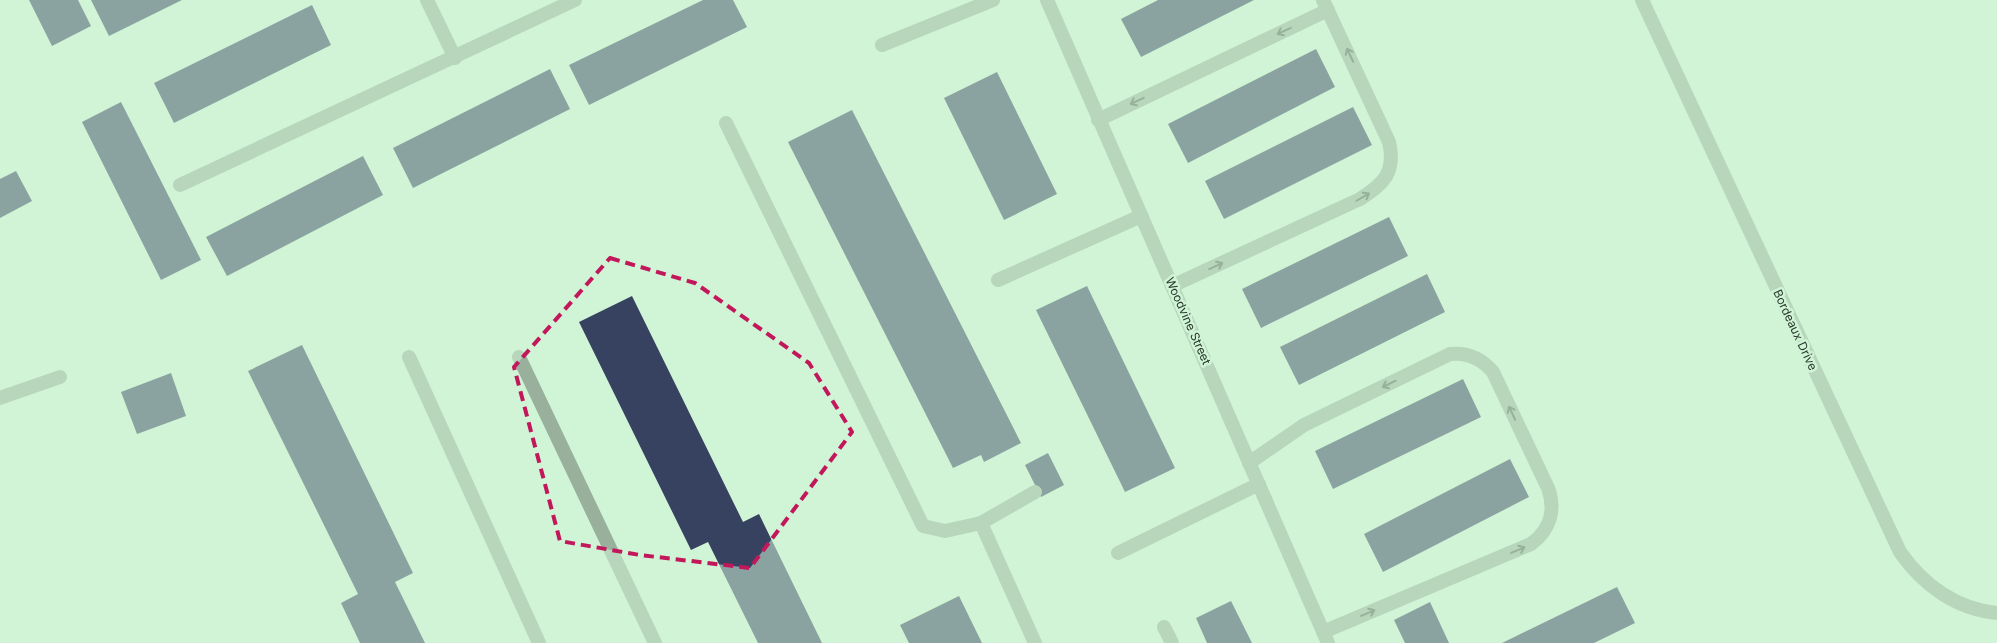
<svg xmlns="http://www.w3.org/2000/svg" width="1997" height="643" font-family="Inter,sans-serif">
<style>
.building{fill:#374261}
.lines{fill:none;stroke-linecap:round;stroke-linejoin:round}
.service{stroke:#99b19c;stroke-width:14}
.minor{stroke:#99b19c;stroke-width:14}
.oneway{stroke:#516253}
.marked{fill:none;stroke:#c2185b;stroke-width:4;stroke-dasharray:10 6;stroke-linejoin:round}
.labels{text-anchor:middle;stroke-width:5;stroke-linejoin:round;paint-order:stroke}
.street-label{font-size:12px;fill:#2a382c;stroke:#d0f4d6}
</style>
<rect width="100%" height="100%" fill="#d0f4d6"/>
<g class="building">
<path d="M29 0H78L91 26 52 46Z"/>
<path d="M91 0H182L109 36Z"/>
<path d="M703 0H733L747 27 589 105 569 65Z"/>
<path d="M1158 0H1254L1141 57 1121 19Z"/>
<path d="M312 5 331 45 174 123 154 83Z"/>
<path d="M1316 49 1335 87 1188 163 1168 124Z"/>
<path d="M550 69 570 109 413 188 393 148Z"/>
<path d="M997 72 1057 194 1004 220 944 98Z"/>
<path d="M121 102 201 260 161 280 82 122Z"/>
<path d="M1353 107 1372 145 1224 219 1205 181Z"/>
<path d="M852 110 1021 443 984 462 981 455 953 468 788 142Z"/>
<path d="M363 156 383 195 227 276 206 237Z"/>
<path d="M16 171 32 201 0 218V179Z"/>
<path d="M1389 217 1408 256 1261 328 1242 289Z"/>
<path d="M1427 274 1445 312 1299 385 1280 347Z"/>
<path d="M1087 286 1175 468 1125 492 1036 310Z"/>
<path d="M632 296 743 522 759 514 822 643H758L708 542 691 550 579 322Z"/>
<path d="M302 345 413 573 395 582 425 643H360L341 603 358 594 248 371Z"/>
<path d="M171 373 186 416 137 434 121 392Z"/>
<path d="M1463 379 1481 417 1333 489 1315 451Z"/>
<path d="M1048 453 1064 485 1041 497 1025 465Z"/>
<path d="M1510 459 1529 497 1383 572 1364 534Z"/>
<path d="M1617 587 1635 623 1594 643H1502Z"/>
<path d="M959 596 982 643H909L900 625Z"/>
<path d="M1231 601 1252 643H1207L1196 618Z"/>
<path d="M1430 602 1449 643H1405L1394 620Z"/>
</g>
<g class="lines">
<g class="service">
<path d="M427 0 455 58"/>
<path d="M882 45 993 0"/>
<path d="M1098 120 1328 10"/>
<path d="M726 123 923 526 945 531 981 523 1035 492"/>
<path d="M180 185 575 0"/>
<path d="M998 280 1141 216"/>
<path d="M1172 286 1360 199C1384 184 1396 172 1389 142L1323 0"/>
<path d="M409 357 539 643"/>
<path d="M519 357 655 643"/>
<path d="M0 398 60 377"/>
<path d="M1249 463 1304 425 1450 354C1468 352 1482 359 1493 372L1548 488C1556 510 1550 530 1531 544L1323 632"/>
<path d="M1118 553 1259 484"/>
<path d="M1164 627 1172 643"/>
</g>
<g class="minor">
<path d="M1047 0 1328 643"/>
<path d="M1642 0 1900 552C1923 585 1956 609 1997 613"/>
<path d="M981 523 1035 643"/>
</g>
</g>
<defs><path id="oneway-shaft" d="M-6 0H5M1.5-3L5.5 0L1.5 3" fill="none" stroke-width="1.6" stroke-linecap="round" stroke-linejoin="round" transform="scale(1.25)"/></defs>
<g class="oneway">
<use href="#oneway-shaft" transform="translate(1284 31) rotate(155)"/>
<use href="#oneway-shaft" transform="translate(1350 55) rotate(-115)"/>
<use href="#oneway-shaft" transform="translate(1137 101) rotate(155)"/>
<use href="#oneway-shaft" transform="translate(1363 197) rotate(-30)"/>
<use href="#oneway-shaft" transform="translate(1216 266) rotate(-25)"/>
<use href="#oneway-shaft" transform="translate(1389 384) rotate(154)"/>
<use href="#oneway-shaft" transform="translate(1512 413) rotate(-115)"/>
<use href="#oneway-shaft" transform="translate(1518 550) rotate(-23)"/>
<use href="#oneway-shaft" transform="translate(1368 613) rotate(-23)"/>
</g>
<path d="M0 0H1997V643H0ZM610 258 695 283 809 363 852 432 750 568 640 555 560 541 514 367Z" fill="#d0f4d6" fill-opacity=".55" fill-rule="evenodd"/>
<path class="marked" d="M610 258 695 283 809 363 852 432 750 568 640 555 560 541 514 367Z"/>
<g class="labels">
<g class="street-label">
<text transform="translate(1188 321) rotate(66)" y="4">Woodvine Street</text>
<text transform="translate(1795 330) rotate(65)" y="4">Bordeaux Drive</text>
</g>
</g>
</svg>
